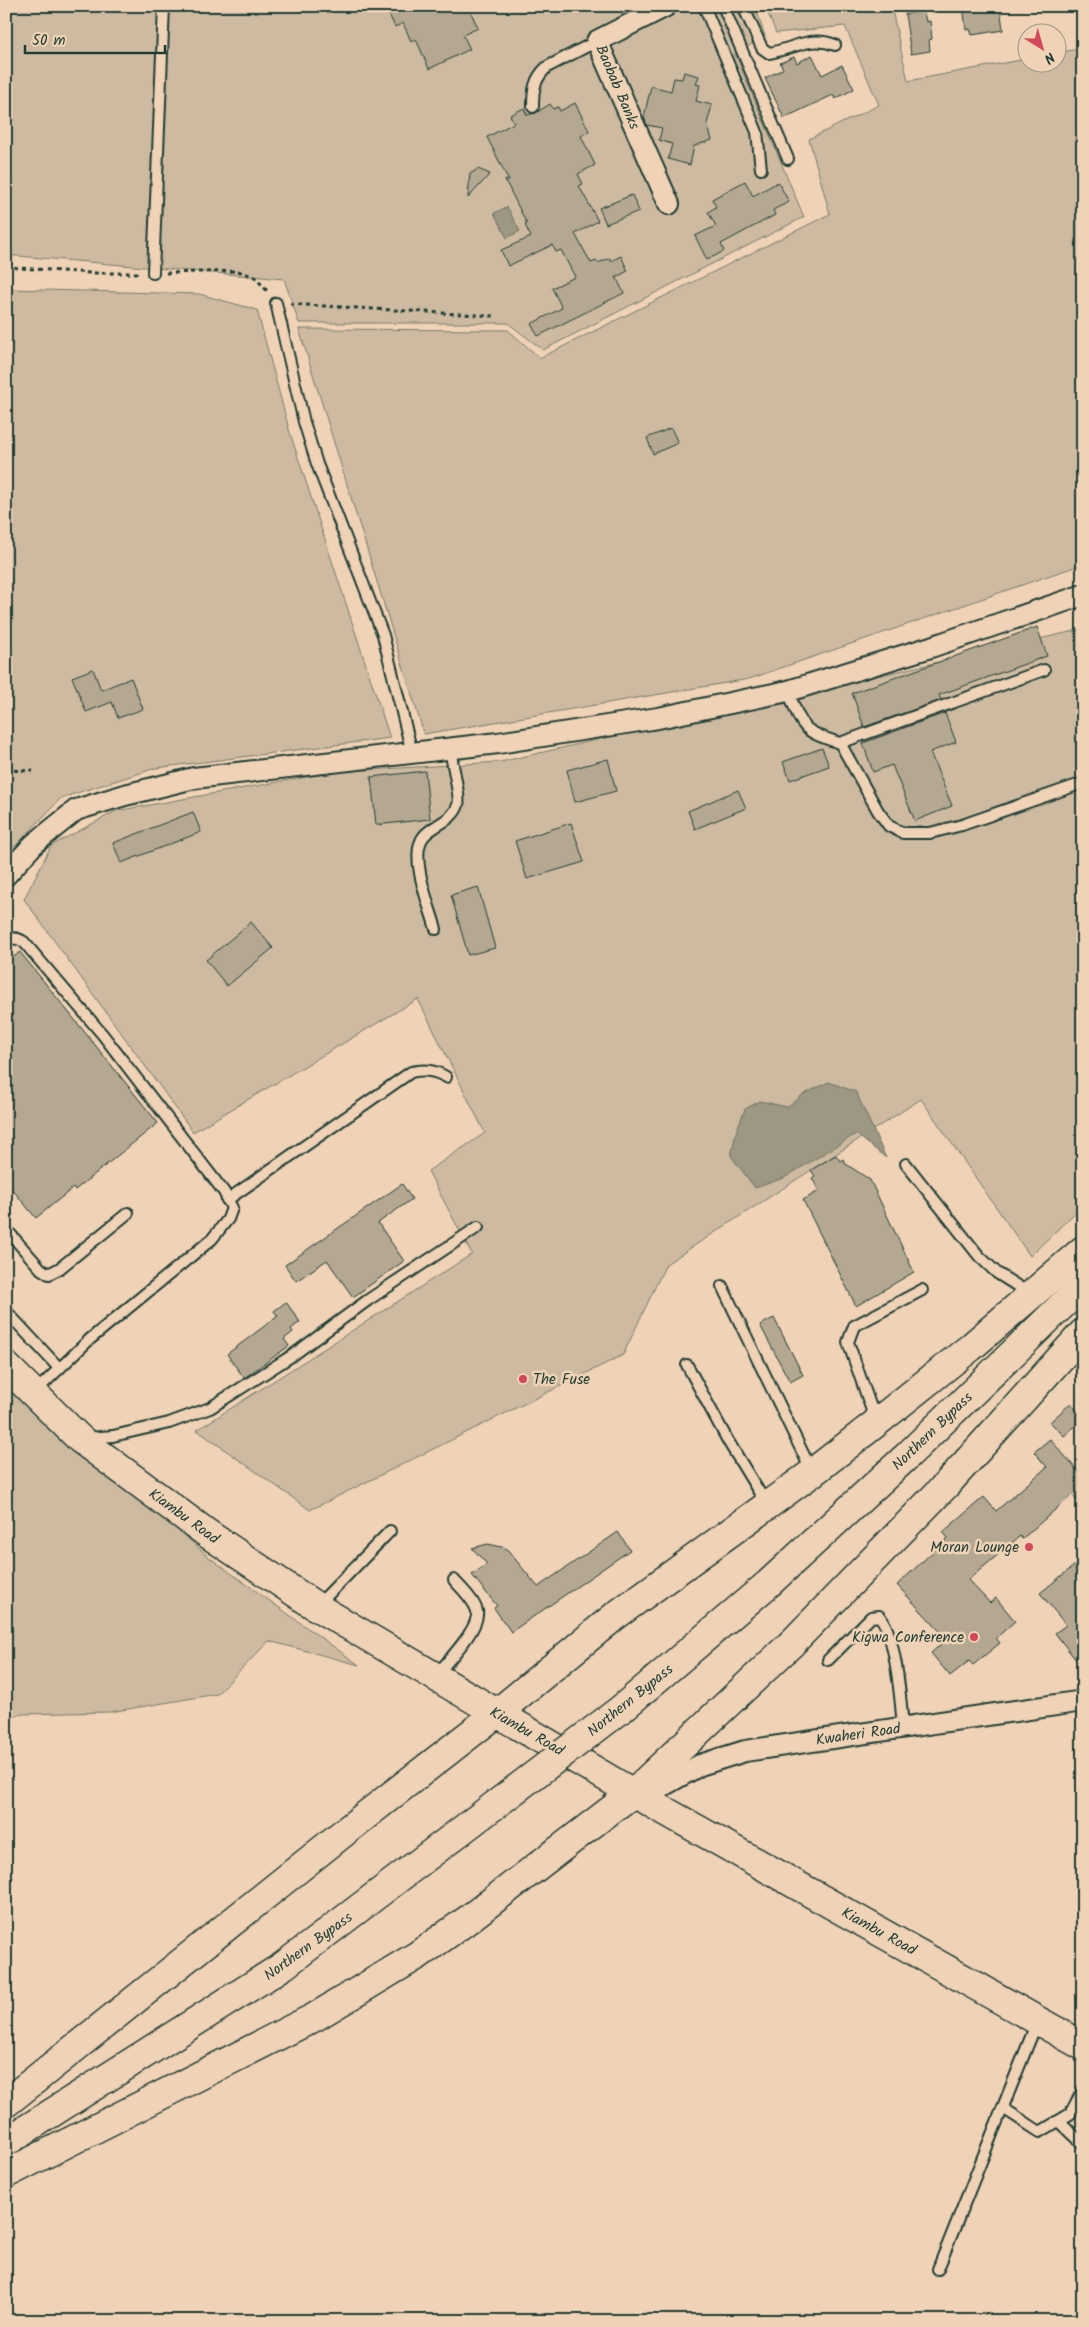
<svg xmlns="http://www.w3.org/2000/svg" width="1089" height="2327" font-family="Kalam,sans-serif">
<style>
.green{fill:#cebaa1;stroke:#767c6a}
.water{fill:#9d9783;stroke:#6b7363}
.building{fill:#b5a892;stroke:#1f3d34}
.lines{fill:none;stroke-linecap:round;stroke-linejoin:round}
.service-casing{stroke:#1f3d34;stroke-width:14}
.minor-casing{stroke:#1f3d34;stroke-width:24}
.primary-casing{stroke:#1f3d34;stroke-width:31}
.trunk-casing{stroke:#1f3d34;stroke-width:31}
.path{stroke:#1f3d34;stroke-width:3;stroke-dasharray:4 4;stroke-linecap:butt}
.service{stroke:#f0d2b6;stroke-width:10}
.minor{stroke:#f0d2b6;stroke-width:20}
.primary{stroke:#f0d2b6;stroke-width:28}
.trunk{stroke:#f0d2b6;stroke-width:28}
.primary-bridge-casing{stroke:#1f3d34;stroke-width:31;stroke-linecap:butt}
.primary-bridge{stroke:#f0d2b6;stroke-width:28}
.poi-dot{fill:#d1495b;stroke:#f0d2b6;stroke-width:2}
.labels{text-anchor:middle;stroke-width:5;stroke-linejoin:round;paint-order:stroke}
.street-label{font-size:15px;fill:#1f3d34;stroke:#f0d2b6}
.poi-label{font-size:15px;fill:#1f3d34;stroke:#f0d2b6;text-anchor:end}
</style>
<rect width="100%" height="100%" fill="#f0d2b6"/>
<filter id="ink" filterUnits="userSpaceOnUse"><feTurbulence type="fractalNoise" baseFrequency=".02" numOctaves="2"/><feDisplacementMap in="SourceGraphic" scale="10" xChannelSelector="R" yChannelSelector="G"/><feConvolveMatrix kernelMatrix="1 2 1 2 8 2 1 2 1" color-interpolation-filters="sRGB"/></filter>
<g filter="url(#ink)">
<g class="green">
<path d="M6 6H755L765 36 735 54 804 217 543 350 508 323H299L284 279 6 255Z"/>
<path d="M765 6H891L908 81 1026 59V62H1056L1057 53 1083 48V564L749 679 424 734 299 329 508 330 540 358 830 214 809 139 879 105 845 26 776 33Z"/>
<path d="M6 289 199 294 257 310 290 433 390 738 156 768 61 798 6 856Z"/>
<path d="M1083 629V1205L1030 1256 921 1099 666 1264 623 1355 310 1510 197 1430 472 1254 428 1171 485 1133 418 999 193 1132 24 899 51 846 116 811 334 772 500 762Z"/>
<path d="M6 1380 210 1558 359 1665 269 1641 217 1694 110 1712 23 1714 6 1717Z"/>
</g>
<g class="water">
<path d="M507 207 520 231 507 238 494 213Z"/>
<path d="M829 1082 856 1092 886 1158 856 1134 784 1178 755 1188 731 1156 736 1132 745 1109 760 1101 787 1107 804 1094Z"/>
</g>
<g class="building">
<path d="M385 6H468L478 28 463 35 470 49 429 69 416 39 411 41 403 23 395 27Z"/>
<path d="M963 6H1000L1003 30 972 35 970 29 966 30Z"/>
<path d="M924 12 926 22 930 21 932 39 929 40 930 51 911 54 905 14Z"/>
<path d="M812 55 822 75 842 65 854 89 835 99 833 95 784 118 765 78 783 69 780 63 794 57 797 63Z"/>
<path d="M684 72 699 76 696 84 700 85 696 101 712 105 707 124 712 140 694 146 690 165 668 159 672 144 659 140 662 128 647 125 644 117 651 86 671 91 674 78 682 79Z"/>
<path d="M575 103 589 131 581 136 595 165 578 174 583 184 579 186 598 221 575 234 591 263 596 261 598 263 610 258 611 261 621 256 628 271 616 277 624 293 538 336 531 324 562 308 552 288 575 277 561 250 556 252 552 245 508 266 501 250 531 237 525 225 527 224 505 180 509 181 487 137 514 123 510 115 524 108 527 115 536 113 550 104 553 109 558 107 560 111Z"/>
<path d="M478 169 490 174 468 198 470 174Z"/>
<path d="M745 181 753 196 778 182 789 202 773 210 775 215 721 244 724 251 707 260 695 236 716 226 708 212 716 207 712 199Z"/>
<path d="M632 195 639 211 606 224 599 208Z"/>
<path d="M671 428 678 443 653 454 647 438Z"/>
<path d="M1037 627 1047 656 939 695 941 700 864 727 852 693Z"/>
<path d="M93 669 101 690 131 678 143 709 118 718 112 702 86 712 72 677Z"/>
<path d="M945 713 956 742 930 752 952 806 915 821 892 765 873 772 863 743Z"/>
<path d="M822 748 829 766 790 780 783 762Z"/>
<path d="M608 759 616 791 575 802 567 770Z"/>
<path d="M425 771 430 819 376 825 371 777Z"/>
<path d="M738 790 746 808 695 829 688 811Z"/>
<path d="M193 812 201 832 121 863 113 843Z"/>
<path d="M571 823 584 862 527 879 515 841Z"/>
<path d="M478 887 495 948 468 955 451 895Z"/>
<path d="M251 922 273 948 227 986 206 960Z"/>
<path d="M20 952 158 1123 75 1190 73 1188 36 1218 6 1182V963Z"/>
<path d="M836 1155 840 1161 843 1159 846 1164 870 1180 914 1272 856 1306 803 1200 819 1191 812 1178 815 1176 811 1170Z"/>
<path d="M402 1184 412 1199 378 1223 404 1261 353 1297 327 1260 296 1281 285 1265Z"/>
<path d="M286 1302 300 1322 291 1329 293 1332 284 1339 289 1346 244 1378 227 1354 278 1316 274 1311Z"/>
<path d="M774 1318 803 1375 790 1382 760 1325Z"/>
<path d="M1071 1403 1083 1419 1064 1436 1050 1422Z"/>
<path d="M1050 1439 1083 1477V1507L1072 1495 1022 1539 1020 1536 968 1580 990 1603 996 1598 1015 1621 996 1638 1000 1643 973 1665 969 1661 950 1676 931 1653 947 1639 897 1585 948 1538 943 1532 984 1497 996 1511 1047 1467 1034 1452Z"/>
<path d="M618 1532 630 1550 511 1632 494 1608 497 1606 472 1575 487 1564 472 1548 488 1544 506 1548 538 1587Z"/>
<path d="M1075 1565 1083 1575V1669L1055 1633 1066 1625 1040 1593Z"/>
</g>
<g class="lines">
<g class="service-casing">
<g id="service">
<path d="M704 6 757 132 761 169"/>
<path d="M723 6 788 159"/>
<path d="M743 6 762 48 769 53C793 49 811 35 835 45"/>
<path d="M533 107C533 90 534 79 547 67L597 41"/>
<path d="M153 273 164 6"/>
<path d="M276 303 304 422 317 464 383 635 412 753"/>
<path d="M788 691C803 728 801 731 840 743L878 811 889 826 903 833H930L962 825 1083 783"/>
<path d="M840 743 1044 670"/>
<path d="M436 929C430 907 408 855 424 836 434 824 453 821 458 805 461 798 451 759 450 748"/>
<path d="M6 941C12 937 18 938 24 942L103 1035 224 1192 232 1208 228 1219 212 1239 89 1340 35 1392"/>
<path d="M906 1164 979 1256 997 1273 1030 1294"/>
<path d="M227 1200 411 1072C424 1069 434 1070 446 1077"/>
<path d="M6 1229 41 1269 49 1274 60 1268 128 1213"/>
<path d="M722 1286 812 1472"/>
<path d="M6 1311 59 1368"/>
<path d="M687 1365 728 1441 767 1505"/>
<path d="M876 1422 848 1342 854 1326 922 1290"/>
<path d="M89 1438 113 1436 169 1423 210 1408 293 1355 368 1300 478 1227"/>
<path d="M317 1606 390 1531"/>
<path d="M828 1660 871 1617 879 1616C896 1632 901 1704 903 1728"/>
<path d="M436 1676C447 1661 480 1629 477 1611 474 1600 461 1588 454 1580"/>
<path d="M1003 2108 1040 2132 1070 2114 1083 2090"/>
<path d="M1059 2121 1083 2144"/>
<path d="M938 2269 1037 2022"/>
</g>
</g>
<g class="minor-casing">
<g id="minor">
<path d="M666 6 597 41 669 204"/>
<path d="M6 875 34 844 76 810 125 795 194 778 498 743 658 718 788 691 931 647 1083 595"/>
<path d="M643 1797 700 1765 745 1751 1083 1701"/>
</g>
</g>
<g class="primary-casing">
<g id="primary">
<path d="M620 1710 768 1584 906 1457 1083 1285"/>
<path d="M6 2103 347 1830 497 1713 615 1616 812 1473 876 1423 971 1347 1083 1250"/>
<path d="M6 2142 283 1966 495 1805"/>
<path d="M6 2174 315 2017 418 1955 466 1921 633 1793 792 1643 946 1485 1083 1333"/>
</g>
</g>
<g class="trunk-casing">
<path id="trunk" d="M6 1366 80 1439 208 1534 317 1607 633 1793 1083 2046"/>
</g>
<g class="path">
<path d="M6 267 91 273H140"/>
<path d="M166 273 238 271 255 277 269 293"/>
<path d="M290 304 494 316"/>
<path d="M6 770 33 771"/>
</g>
<use href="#service" class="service"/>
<use href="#minor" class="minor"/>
<use href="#primary" class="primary"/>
<use href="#trunk" class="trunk"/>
<g class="primary-bridge-casing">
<path id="primary-bridge" d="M495 1805 620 1710"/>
</g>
<use href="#primary-bridge" class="primary-bridge"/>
</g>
</g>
<g class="poi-dot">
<circle cx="523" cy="1379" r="5"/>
<circle cx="1029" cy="1547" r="5"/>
<circle cx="974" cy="1637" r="5"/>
</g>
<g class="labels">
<g class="street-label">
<text transform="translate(618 87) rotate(67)" y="5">Baobab Banks</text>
<text transform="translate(932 1431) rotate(-44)" y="5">Northern Bypass</text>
<text transform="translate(184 1516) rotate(36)" y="5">Kiambu Road</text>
<text transform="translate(630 1700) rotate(-39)" y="5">Northern Bypass</text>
<text transform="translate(527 1731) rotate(30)" y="5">Kiambu Road</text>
<text transform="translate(858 1734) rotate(-8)" y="5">Kwaheri Road</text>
<text transform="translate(879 1931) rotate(29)" y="5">Kiambu Road</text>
<text transform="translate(308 1946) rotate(-36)" y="5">Northern Bypass</text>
</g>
<g class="poi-label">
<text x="533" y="1384" text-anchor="start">The Fuse</text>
<text x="1019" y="1552">Moran Lounge</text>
<text x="964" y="1642">Kigwa Conference</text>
</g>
</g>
<rect width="1089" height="2327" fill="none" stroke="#f0d2b6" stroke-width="25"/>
<rect x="12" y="12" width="1064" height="2302" fill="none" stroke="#1f3d34" stroke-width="2" filter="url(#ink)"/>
<g transform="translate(1042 48) rotate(143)"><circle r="24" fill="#f0d2b6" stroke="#9c9682"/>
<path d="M0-4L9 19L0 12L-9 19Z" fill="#d1495b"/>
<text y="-8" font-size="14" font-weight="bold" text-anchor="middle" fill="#1f3d34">N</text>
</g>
<path d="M25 45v8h140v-8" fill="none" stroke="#1f3d34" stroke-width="2.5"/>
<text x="32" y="45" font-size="15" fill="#1f3d34" stroke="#f0d2b6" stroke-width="4" paint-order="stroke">50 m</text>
</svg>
